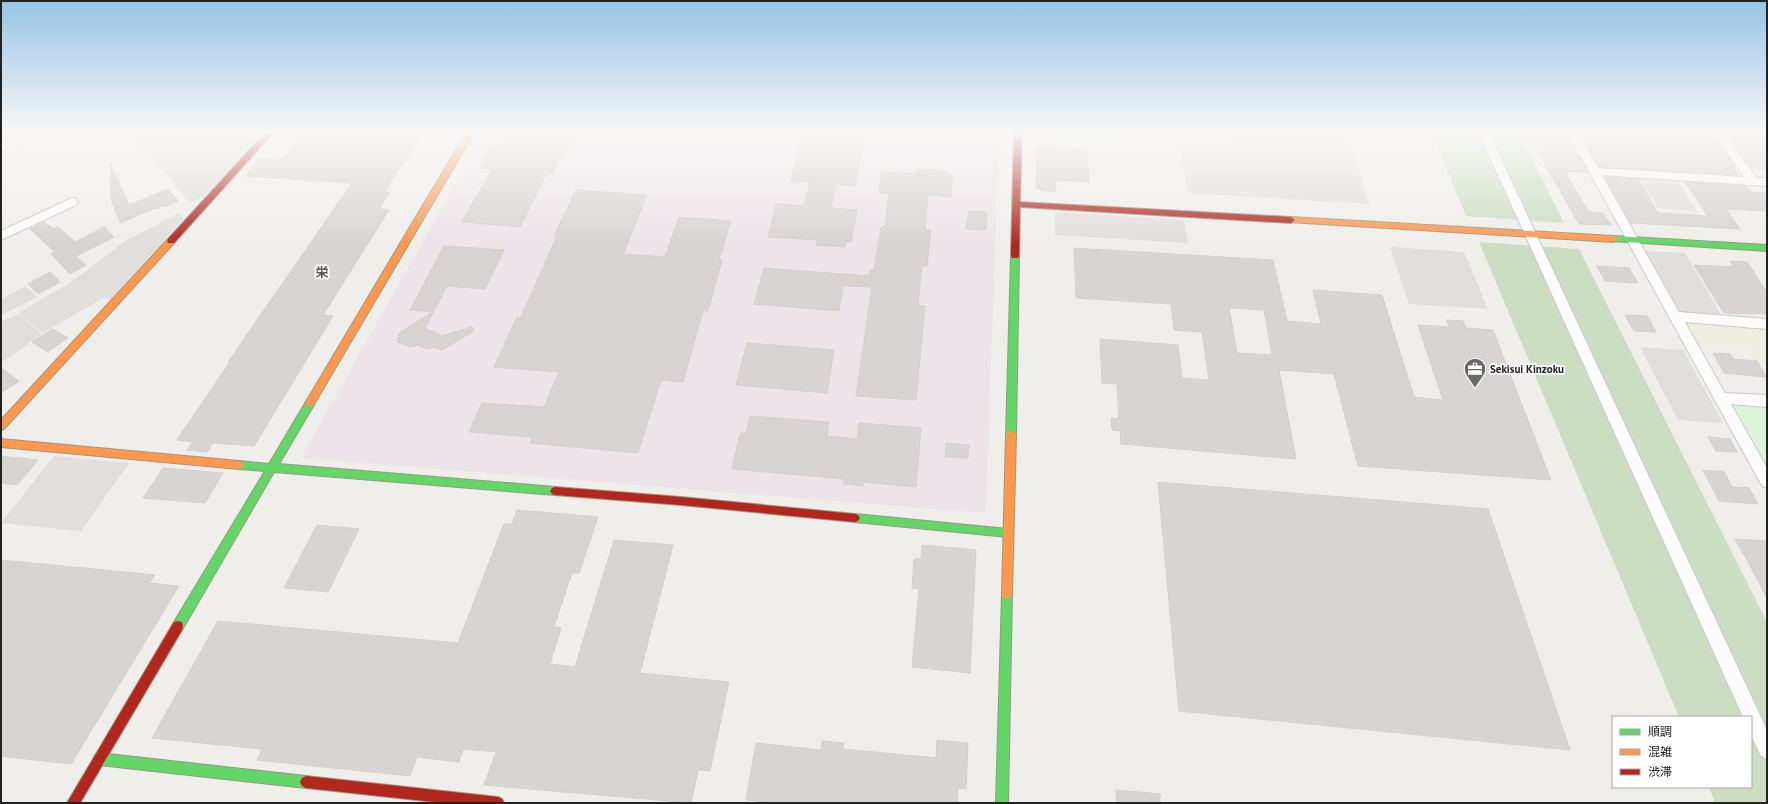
<svg xmlns="http://www.w3.org/2000/svg" width="1768" height="804" font-family="'PT Sans','Noto Sans JP',sans-serif">
<style>
.industrial{fill:#ede4e9}
.farmland{fill:#efefdf}
.forest{fill:#cbdec1}
.park{fill:#daf5da}
.parking{fill:#e0dfde}
.building{fill:#d7d4d2;stroke:#d3d0cc;fill-rule:evenodd}
.lines{fill:none;stroke-linecap:round;stroke-linejoin:round}
.street-casing{stroke:#c9c8c7;stroke-width:2}
.fast-casing{stroke:#999a82;stroke-width:2}
.slow-casing{stroke:#999a82;stroke-width:2}
.jam-casing{stroke:#999a82;stroke-width:2}
.street{fill:#fdfcfc;fill-rule:evenodd}
.fast{fill:#63d668;fill-rule:evenodd}
.slow{fill:#ff974d;fill-rule:evenodd}
.jam{fill:#b3261e;fill-rule:evenodd}
.labels{text-anchor:middle;stroke-width:3.5;stroke-linejoin:round;paint-order:stroke}
.poi-label{font-size:11px;font-weight:bold;fill:#222;stroke:#fff;text-anchor:start}
.quarter-label{font-size:13px;font-weight:bold;fill:#555;stroke:#fff}
</style>
<rect width="100%" height="100%" fill="#f0eeeb"/>
<path class="industrial" d="M484 133H999L986 513 301 458Z"/>
<g class="farmland">
<path d="M1 133H31L1 146Z"/>
<path d="M40 133H84L8 167 21 182 1 192V151Z"/>
<path d="M1689 324 1767 329V371L1754 350 1702 347Z"/>
</g>
<g class="forest">
<path d="M1432 133H1520L1564 223 1466 216Z"/>
<path d="M1479 242 1579 249 1767 622V803H1715L1709 787H1751V717H1679Z"/>
</g>
<g class="park">
<path d="M1044 133H1115L1116 144 1044 140Z"/>
<path d="M1721 398 1767 401V482Z"/>
</g>
<g class="parking">
<path d="M122 133H250L260 136 204 196 190 203 152 157Z"/>
<path d="M1233 133H1347L1369 204 1188 193 1179 143 1235 146Z"/>
<path d="M1640 179 1678 181 1696 211 1658 208Z"/>
<path d="M1055 212 1184 220 1188 243 1055 235Z"/>
<path d="M179 213 184 218 110 300 105 297 43 333 18 313 73 281 127 240Z"/>
<path d="M1390 247 1464 252 1488 309 1409 304Z"/>
<path d="M1646 251 1685 253 1721 315 1680 312Z"/>
<path d="M25 286 37 297 1 315V299Z"/>
<path d="M18 314 42 334 1 363V322Z"/>
<path d="M1640 347 1683 350 1723 423 1678 420Z"/>
<path d="M54 456 129 463 81 531 1 523Z"/>
</g>
<g class="building">
<path d="M303 133H422L384 192H390L379 209 389 210 323 315 333 316 254 446 213 443 207 452 187 450 193 442 177 440 230 362H228L352 183 245 176 259 159 281 160Z"/>
<path d="M513 133 577 134 570 147H565L553 173H547L520 227 462 222 492 169 480 168 492 147 498 143 507 145Z"/>
<path d="M803 133H865L855 186 836 184 831 208 857 210 851 242 846 241 845 247 816 245 817 240 768 237 776 204 804 206 810 182 791 181Z"/>
<path d="M1529 133H1567L1588 173 1565 171 1588 212 1603 213 1611 225 1579 224 1548 170Z"/>
<path d="M1580 133H1713L1735 167H1733L1738 175 1599 167Z"/>
<path d="M1726 133H1767V169L1752 168Z"/>
<path d="M1037 148 1087 151 1089 182 1055 180 1056 191H1043L1036 188Z"/>
<path d="M110 162 129 205 168 189 178 201 165 207 163 206 156 209 155 208 120 223 111 199Z"/>
<path d="M916 169 947 171V176H952L951 197 928 195 925 230 931 231 927 266H922L918 305 925 306 916 400 856 396 872 287 843 286 839 311 754 304 764 268 869 276 870 270H874L881 227H885L889 193 879 192 882 172 916 174Z"/>
<path d="M1605 177 1638 179 1658 213 1708 216 1685 182 1746 186 1750 192 1767 193V211L1726 209 1740 229 1631 223Z"/>
<path d="M576 190 647 195 623 254 665 257 679 217 731 221 719 260H722L708 311H703L683 382 661 380 638 453 530 443 532 437 469 432 482 403 544 407 559 372 494 367 517 317H521L557 236H554Z"/>
<path d="M969 211 987 212 986 230 966 229Z"/>
<path d="M44 222 53 229 58 227 75 242 104 227 114 237 76 256 86 265 70 274 51 254 55 252 30 229Z"/>
<path d="M444 246 504 250 485 289 447 286 425 328 442 336 472 327 474 331 442 350 434 347 427 349 418 345 411 347 397 342 399 333 433 312 410 310Z"/>
<path d="M1074 248 1273 260 1287 321 1321 324 1313 290 1382 295 1414 397 1443 400 1418 325 1449 327 1447 320 1463 321 1466 328 1493 330 1551 480 1358 466 1334 374 1279 370 1296 459 1121 444 1120 431 1112 430 1111 418 1119 419 1117 384 1102 383 1100 339 1178 345 1182 378 1209 380 1202 332 1174 330 1171 304 1076 298ZM1229 308 1264 310 1272 355 1237 353Z"/>
<path d="M1730 261 1747 262 1767 293V314L1724 313 1694 265 1734 267Z"/>
<path d="M1597 266 1629 268 1638 283 1605 281Z"/>
<path d="M50 272 60 282 38 294 28 284Z"/>
<path d="M1625 315 1647 316 1656 332 1634 331Z"/>
<path d="M53 329 68 338 48 352 32 342Z"/>
<path d="M747 343 834 350 827 393 736 385Z"/>
<path d="M1713 353 1730 354 1733 359 1757 361 1766 377 1724 373Z"/>
<path d="M1 368 19 381 1 393Z"/>
<path d="M750 416 829 422 827 436 857 439 859 423 921 428 916 487 863 482V486L844 484V479L732 469 740 433H746Z"/>
<path d="M1708 437 1730 439 1737 452 1716 451Z"/>
<path d="M946 443 969 445 968 458 945 457Z"/>
<path d="M1 456 38 460 17 485 1 483Z"/>
<path d="M163 468 223 473 205 503 143 498Z"/>
<path d="M1703 470 1724 472 1732 487 1749 488 1758 504 1719 501Z"/>
<path d="M1158 482 1488 509 1570 750 1179 711Z"/>
<path d="M517 510 598 517 579 573H572L554 627 561 628 550 664 575 667 614 540 673 545 640 673 729 682 710 771 698 770 691 803 484 785 496 752 463 749 459 762 417 757 410 776 257 760 262 749 152 738 218 621 458 643 504 524H512Z"/>
<path d="M317 525 359 529 328 592 284 588Z"/>
<path d="M1735 539 1767 541V598L1747 560Z"/>
<path d="M922 545 976 550 970 673 912 667 919 589 912 588 914 559H921Z"/>
<path d="M1 560 155 575 149 583 179 586 71 764 1 756Z"/>
<path d="M937 740 968 743 966 789 958 788 957 803H777L746 800 756 743 821 750 822 741 844 743 843 749 936 758Z"/>
<path d="M1116 790 1160 794V803H1117Z"/>
</g>
<g class="lines">
<g class="street-casing">
<g id="street">
<path d="M28 133H41L40 135 1 152V145Z"/>
<path d="M1479 133H1489L1767 730V759L1761 756 1751 735V717H1743Z"/>
<path d="M1568 133H1578L1598 168 1744 177 1714 133H1724L1757 178H1767V186L1602 175 1679 312 1767 319V329L1685 322 1725 393 1767 395V407L1731 404 1767 468V488L1762 486Z"/>
<path d="M72 198 76 199 78 202 76 205 1 240V231Z"/>
</g>
</g>
<g class="fast-casing">
<g id="fast">
<path d="M1614 236 1767 245V251L1611 241 1610 239 1611 237Z"/>
<path d="M1015 253 1019 256 1016 435 1014 438H1008L1006 435 1011 256Z"/>
<path d="M310 399 313 400 315 403 279 464 555 487 558 488 560 491 558 494 555 495 274 472 182 630 178 631 174 630 173 626 174 622 265 471 239 469 236 468 234 465 236 462 239 461 269 464 307 400Z"/>
<path d="M855 514 1008 529 1012 530 1013 533 1012 536 1008 537 855 522 852 521 850 518 852 515Z"/>
<path d="M1007 589 1011 591 1012 594 1008 803H996L1002 594 1003 591Z"/>
<path d="M99 753 306 776 310 778 312 782 310 786 306 788 99 765 95 763 93 759 95 755Z"/>
</g>
</g>
<g class="slow-casing">
<g id="slow">
<path d="M466 133H474L313 406H307L305 403 307 400Z"/>
<path d="M1291 217 1614 236 1618 239 1614 242 1288 222 1287 220Z"/>
<path d="M171 238 175 241 174 243 4 429 1 430V420L168 239Z"/>
<path d="M1011 431 1014 432 1016 435 1012 594 1011 597 1007 599 1003 597 1002 594 1006 435 1008 432Z"/>
<path d="M1 439 239 461 242 462 244 465 242 468 239 469 1 447Z"/>
</g>
</g>
<g class="jam-casing">
<g id="jam">
<path d="M265 133H273L174 243H168L167 241 168 239Z"/>
<path d="M1014 133H1022L1020 202 1291 217 1295 220 1291 223 1020 207 1019 256 1018 258H1012L1011 256Z"/>
<path d="M555 487 681 497 855 514 858 515 860 518 858 521 855 522 681 505 555 495 552 494 550 491 552 488Z"/>
<path d="M178 621 182 622 183 626 182 630 80 803H67L174 622Z"/>
<path d="M306 776 498 797 502 799 504 803H444L306 788 302 786 300 782 302 778Z"/>
</g>
</g>
<use href="#street" class="street"/>
<use href="#fast" class="fast"/>
<use href="#slow" class="slow"/>
<use href="#jam" class="jam"/>
</g>
<linearGradient id="sky" x2="0" y2="1"><stop stop-color="#97c4e6"/><stop offset="0.54" stop-color="#f8f7f6"/><stop offset="1" stop-color="#f8f7f6" stop-opacity="0"/></linearGradient>
<rect width="1768" height="245" fill="url(#sky)"/>
<defs>
<g id="office-pin" transform="scale(1.15)"><path d="M0 17L-7.5 6A9.5 9.5 0 1 1 7.5 6Z" fill="#6a6968" stroke="#fff"/><path d="M-6-3h4V-5.5h4V-3h4V5H-6ZM-1-4.5V-3h2v-1.5ZM-6 0V1H6V0Z" fill="#fff"/></g>
</defs>
<g fill-rule="evenodd">
<use href="#office-pin" x="1475" y="369"/>
</g>
<g class="labels">
<g class="poi-label">
<text x="1490" y="373">Sekisui Kinzoku</text>
</g>
<g class="quarter-label">
<text x="322" y="277">栄</text>
</g>
</g>
<rect width="1768" height="804" fill="none" stroke="#222222" stroke-width="4"/>
<rect x="1612" y="716" width="140" height="72" fill="#ffffff" stroke="#a7a7a7"/>
<rect x="1620" y="729" width="20" height="6" fill="#63d668" stroke="#a7a7a7"/>
<text x="1648" y="736" font-size="12" fill="#222222">順調</text>
<rect x="1620" y="749" width="20" height="6" fill="#ff974d" stroke="#a7a7a7"/>
<text x="1648" y="756" font-size="12" fill="#222222">混雑</text>
<rect x="1620" y="769" width="20" height="6" fill="#b3261e" stroke="#a7a7a7"/>
<text x="1648" y="776" font-size="12" fill="#222222">渋滞</text>
</svg>
